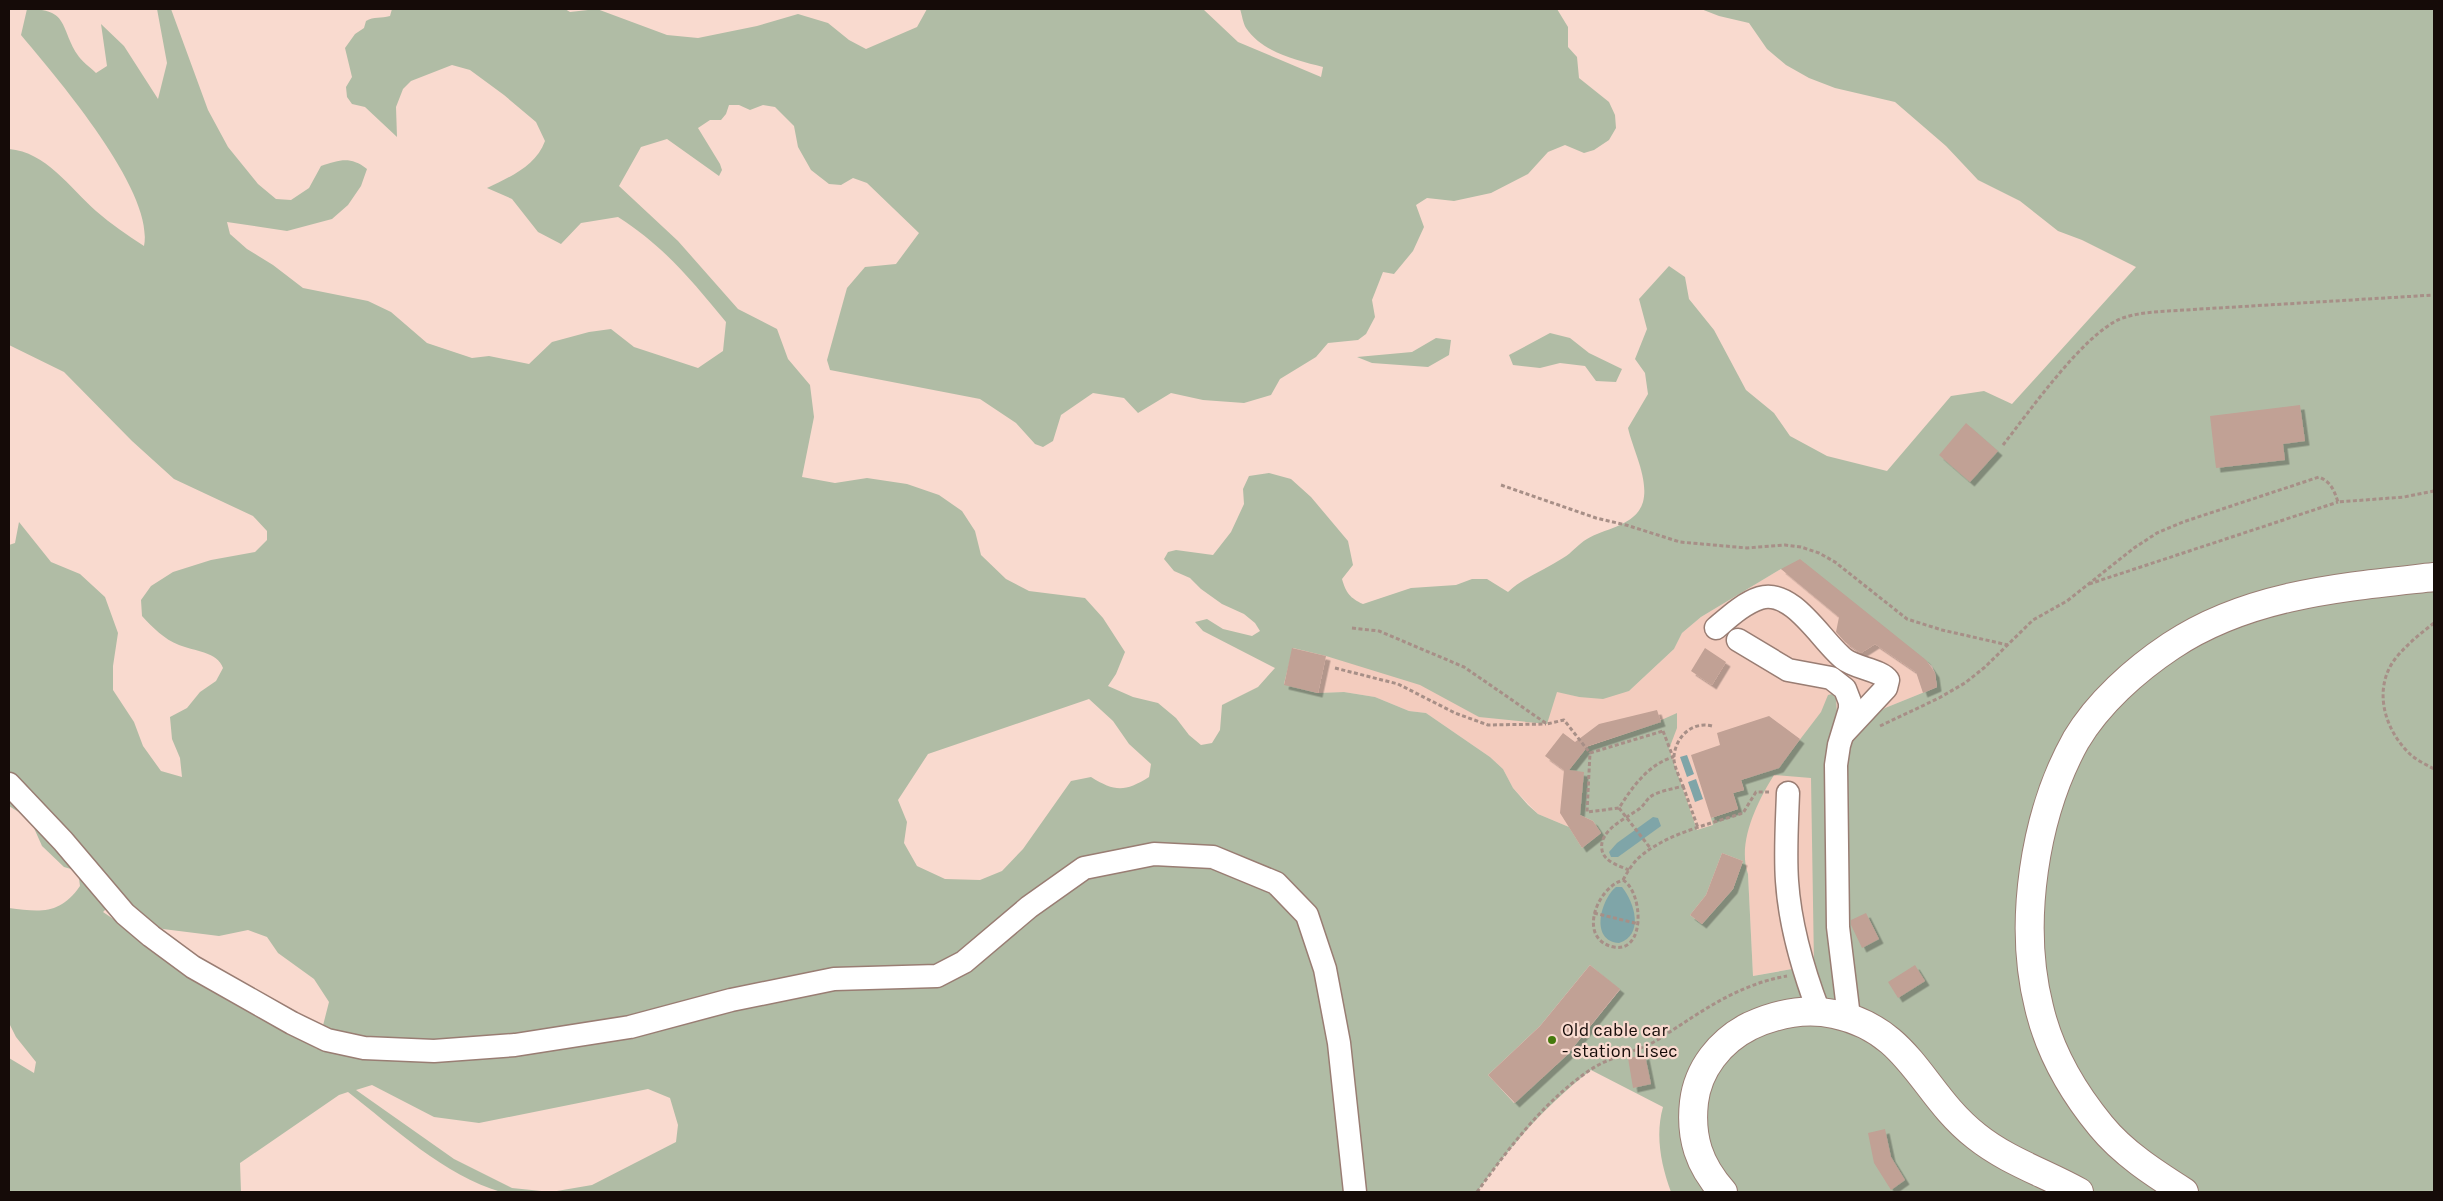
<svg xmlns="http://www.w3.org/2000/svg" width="2443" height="1201" font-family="Karla,sans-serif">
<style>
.built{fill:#f3ccbe}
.green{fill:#b0bca5;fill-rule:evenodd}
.water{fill:#7fa5a8}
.building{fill:#c1a195;filter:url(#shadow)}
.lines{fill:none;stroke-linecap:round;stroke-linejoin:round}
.minor-casing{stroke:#997d73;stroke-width:25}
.major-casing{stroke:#997d73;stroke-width:30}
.path{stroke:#a78f87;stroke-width:3;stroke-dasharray:4 2.5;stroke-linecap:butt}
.minor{stroke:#fff;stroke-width:22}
.major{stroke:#fff;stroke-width:28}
.poi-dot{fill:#447a0d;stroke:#f9dacf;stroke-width:2}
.labels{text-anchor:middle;stroke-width:4.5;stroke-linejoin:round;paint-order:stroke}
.poi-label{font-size:18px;fill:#150b08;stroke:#f9dacf;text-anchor:start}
</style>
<defs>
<filter id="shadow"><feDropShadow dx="4.5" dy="4.5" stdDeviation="0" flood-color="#0004"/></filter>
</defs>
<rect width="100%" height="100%" fill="#f9dacf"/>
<path class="built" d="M1781 569 1888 631 1926 660 1935 673 1937 687 1885 708 1877 714 1830 962 1753 976 1748 874 1743 862 1733 889 1651 981 1569 827 1538 814 1513 788 1503 769 1490 757 1426 713 1409 711 1375 697 1344 692 1318 693 1284 685 1292 648 1517 681 1579 697 1629 691 1674 649 1682 633 1701 617Z"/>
<g class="green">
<path d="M27 9C69 9 60 27 77 54 81 61 90 67 96 73L107 66 101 24 124 46 158 99 167 63 157 9H171L208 110 228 147 258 184 276 199 291 200 309 188 321 166C340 160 350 156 367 169L361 186 348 205 332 219 287 231 227 222 230 234 247 249 273 265 303 288 368 301 391 312 427 343 472 358 489 356 529 364 552 342 589 332 611 329 634 347 698 368 723 351 726 322C692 281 664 246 618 217L581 223 561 244 538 232 512 199 487 188C510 177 536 166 545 141L536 122 504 95 470 70 452 65 411 81 403 89 396 107 397 137 365 107 352 104 347 97 346 87 352 77 345 48 355 34 364 28 366 21C374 16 381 19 390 16L392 9H565L570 12 597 9 667 35 698 38 757 26 798 14 828 23 849 40 866 49 917 27 927 9H1203L1238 42 1321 77 1323 67C1297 60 1263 53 1246 28 1243 23 1242 15 1240 9H1557L1568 27V47L1577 57 1579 78 1609 102 1615 115 1616 128 1609 140 1594 150 1584 153 1565 145 1548 152 1528 174 1491 193 1454 201 1427 198 1416 205 1424 227 1413 251 1394 274 1383 272 1372 300 1375 317 1366 334 1358 340 1328 343 1316 357 1280 379 1271 395 1244 403 1203 400 1171 393 1138 413 1124 398 1093 393 1061 415 1053 441 1043 447 1035 444 1016 423 980 399 830 370 827 360 847 288 865 267 896 264 919 233 867 183 853 178 841 185 829 184 811 170 798 147 794 126 775 107 763 105 750 110 739 105H729L726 114 721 120H710L698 128 720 164 722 170 719 176 667 139 641 147 619 186 678 241 738 309 777 329 788 359 810 385 814 417 802 477 835 483 867 478 907 484 939 495 962 511 975 531 981 555 1006 579 1029 591 1085 598 1103 618 1125 652 1116 674 1108 686 1133 697 1158 703 1176 718 1189 735 1201 745 1212 743 1220 730 1222 705 1258 687 1275 668 1203 631 1195 622 1207 619 1223 629 1252 636 1260 631 1255 623 1244 614 1222 604 1201 589 1190 578 1174 571 1164 559 1168 552 1176 550 1213 555 1231 532 1244 504 1243 489 1249 476 1269 473 1291 479 1311 497 1348 541 1353 565 1342 579C1346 593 1350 598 1363 604L1411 588 1456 585 1472 579H1487L1508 592C1524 577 1545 570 1563 558 1572 553 1578 544 1587 539 1605 528 1636 526 1643 502 1649 479 1633 450 1628 428L1648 394 1645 373 1635 359 1647 329 1639 299 1669 266 1685 277 1689 299 1714 330 1746 390 1774 413 1790 436 1827 456 1887 471 1951 396 1984 391 2012 404 2136 267 2082 240 2058 231 2020 201 1978 180 1946 146 1895 102 1835 88 1809 78 1786 65 1767 49 1749 23 1719 16 1701 9H2434V1192H1671C1661 1165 1655 1135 1663 1107L1591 1070C1546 1105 1510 1146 1477 1192H551L592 1185 676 1142 678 1125 670 1098 648 1089 479 1123 434 1117 372 1085 356 1090 454 1159 512 1188 551 1192C535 1192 515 1196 501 1192 445 1176 393 1127 348 1092L339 1095 240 1163 241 1192H9V1058L34 1073 36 1062 16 1037 9 1023V908C40 912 60 915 80 886L78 871 64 867 42 846 30 819 9 806V545L15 543 19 522 51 562 80 574 105 597 118 633 113 666V690L134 722 143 746 161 771 182 777 180 758 172 739 170 717 187 708 200 692 216 681 223 668C218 652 194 651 179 645 164 639 153 628 142 616L141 600 151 586 173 572 211 560 255 552 267 540V531L253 516 174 479 132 441 64 372 9 345V149C46 152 70 188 96 211 111 224 127 235 144 246 155 191 56 77 21 35ZM1781 569 1888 631 1932 666 1935 673 1937 687 1885 708 1877 714H1837L1836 698 1832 694 1828 695 1821 712 1779 767 1741 780 1744 790 1733 793 1738 809 1711 818 1713 825 1697 830 1669 749 1677 728V713L1648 726 1587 747 1569 770 1580 815 1593 821 1601 833 1582 848 1569 827 1538 814 1528 805 1513 788 1503 769 1490 757 1426 713 1409 711 1375 697 1344 692 1318 693 1284 684 1293 648 1326 656 1420 685 1479 717 1547 724 1557 692 1579 697 1603 699 1629 691 1674 649 1682 633 1701 617ZM1089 699 1113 721 1129 744 1151 764 1149 777C1125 792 1115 792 1091 777L1071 781 1023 849 1002 871 980 880 945 879 917 866 904 843 907 822 898 800 928 754ZM1774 775 1811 778 1814 965 1753 976 1748 874C1737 843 1757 802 1774 775ZM1722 853 1743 861 1733 889 1702 924 1690 915 1706 895ZM118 897 142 918 163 929 219 936 248 930 267 937 278 953 314 979 329 1002 317 1049 222 992 103 912ZM1590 965 1620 990 1567 1055 1514 1103 1488 1075 1540 1026Z"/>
<path d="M1550 333 1570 338 1589 353 1622 369 1616 382 1596 381 1585 366 1560 363 1540 368 1513 365 1509 355Z"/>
<path d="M1436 338 1451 340 1449 355 1428 367 1372 363 1357 357 1412 352Z"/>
</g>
<g class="water">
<path d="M1687 755 1694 774 1687 777 1680 757Z"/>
<path d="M1696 779 1703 799 1695 802 1688 782Z"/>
<path d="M1653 817 1658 818 1661 826 1618 857H1611L1609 852 1617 843Z"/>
<path d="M1616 887H1622C1635 903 1644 935 1619 943 1589 941 1601 899 1616 887Z"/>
</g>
<g class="building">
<path d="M2300 405 2305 441 2283 444 2285 460 2216 468 2210 416Z"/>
<path d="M1966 423 1998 451 1970 482 1939 455Z"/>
<path d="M1800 559 1926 660 1935 673 1937 687 1923 693 1916 672 1875 644 1861 653 1845 642 1836 632 1839 617 1781 569Z"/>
<path d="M1292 648 1326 656 1318 693 1284 685Z"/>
<path d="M1705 648 1726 662 1712 685 1691 671Z"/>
<path d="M1657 710 1661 722 1588 746 1569 770 1584 772 1580 815 1593 821 1601 833 1582 848 1560 813 1564 770 1545 756 1563 733 1575 742 1599 724Z"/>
<path d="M1769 716 1800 739 1779 768 1741 780 1744 790 1733 793 1738 809 1711 818 1691 755 1720 745 1717 733Z"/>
<path d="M1722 853 1743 861 1733 889 1702 924 1690 915 1706 895Z"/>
<path d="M1866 913 1879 939 1862 948 1851 925V920Z"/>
<path d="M1590 965 1620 989 1567 1055 1515 1103 1488 1075 1540 1026Z"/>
<path d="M1915 965 1925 981 1898 998 1888 982Z"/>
<path d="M1645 1055 1651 1084 1633 1088 1628 1058Z"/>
<path d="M1885 1129 1891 1157 1905 1180 1891 1190 1874 1163 1868 1133Z"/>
</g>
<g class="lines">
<g class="minor-casing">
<g id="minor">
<path d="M1716 628C1729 617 1744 603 1760 598 1793 588 1822 642 1844 659 1855 668 1881 670 1888 680L1886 688 1843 734"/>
<path d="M1738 640 1788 670 1831 678 1845 689 1850 702V709L1839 745 1836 765 1838 927 1849 1017"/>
<path d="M9 784 63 841 125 914 151 936 193 967 292 1023 327 1040 364 1048 434 1051 515 1045 630 1027 731 1000 834 979 937 976 964 962 1029 907 1084 868 1154 854 1213 857 1276 883 1307 915 1325 969 1339 1043 1355 1192"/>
<path d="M1788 793C1787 822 1785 852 1787 881 1790 927 1803 970 1819 1012"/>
</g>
</g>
<g class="major-casing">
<g id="major">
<path d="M1723 1192C1699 1165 1690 1138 1694 1102 1698 1069 1720 1041 1750 1026 1776 1014 1805 1008 1834 1014 1911 1030 1921 1093 1976 1136 2007 1161 2045 1173 2079 1192"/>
<path d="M2184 1192C2154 1173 2123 1153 2101 1126 2073 1092 2049 1050 2039 1007 2018 924 2034 815 2076 740 2098 703 2135 670 2171 646 2249 594 2344 587 2434 577"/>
</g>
</g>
<g class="path">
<path d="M2003 445C2029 412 2083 335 2120 319 2136 313 2152 312 2168 311L2434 295"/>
<path d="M1501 485 1596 518 1626 525 1680 542 1747 548 1785 545 1801 547 1819 553 1835 562 1907 619 1942 630 2008 645"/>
<path d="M2089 584 2338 502"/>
<path d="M2434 623C2420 634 2406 645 2395 659 2372 690 2385 731 2411 755 2418 761 2427 765 2434 769"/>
<path d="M1352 628 1379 631 1464 667 1547 724 1564 720 1590 753"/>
<path d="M1335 668 1398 684 1455 713 1488 725 1546 724"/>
<path d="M1880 726 1939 698 1965 683 1985 667 2033 620 2067 601 2134 548 2157 533 2183 522 2319 477C2331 482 2334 490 2338 502L2404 497 2434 491"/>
<path d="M1663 731 1673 757C1648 765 1633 786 1619 808L1587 812 1590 753Z"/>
<path d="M1683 786 1698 828"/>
<path d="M1619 808 1651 849"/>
<path d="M1629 870C1620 866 1604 862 1602 850 1598 830 1627 818 1639 809 1644 806 1646 800 1650 797 1658 791 1673 789 1683 786 1680 778 1673 765 1674 756 1676 736 1693 721 1712 726"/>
<path d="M1623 880C1628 871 1633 862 1642 855 1669 833 1710 824 1743 813L1756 792H1769"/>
<path d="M1623 880C1643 892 1646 953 1614 947 1577 940 1596 888 1623 880Z"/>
<path d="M1594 913 1639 924"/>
<path d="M1477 1192C1509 1148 1544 1101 1590 1070 1612 1055 1640 1052 1662 1037 1704 1010 1737 985 1787 976"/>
</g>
<use href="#minor" class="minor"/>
<use href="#major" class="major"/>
</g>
<circle class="poi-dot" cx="1552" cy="1040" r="5"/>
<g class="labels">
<g class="poi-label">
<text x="1562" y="1036">Old cable car<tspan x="1562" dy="21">- station Lisec</tspan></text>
</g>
</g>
<rect width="2443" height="1201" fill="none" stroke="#150b08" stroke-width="20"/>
</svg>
